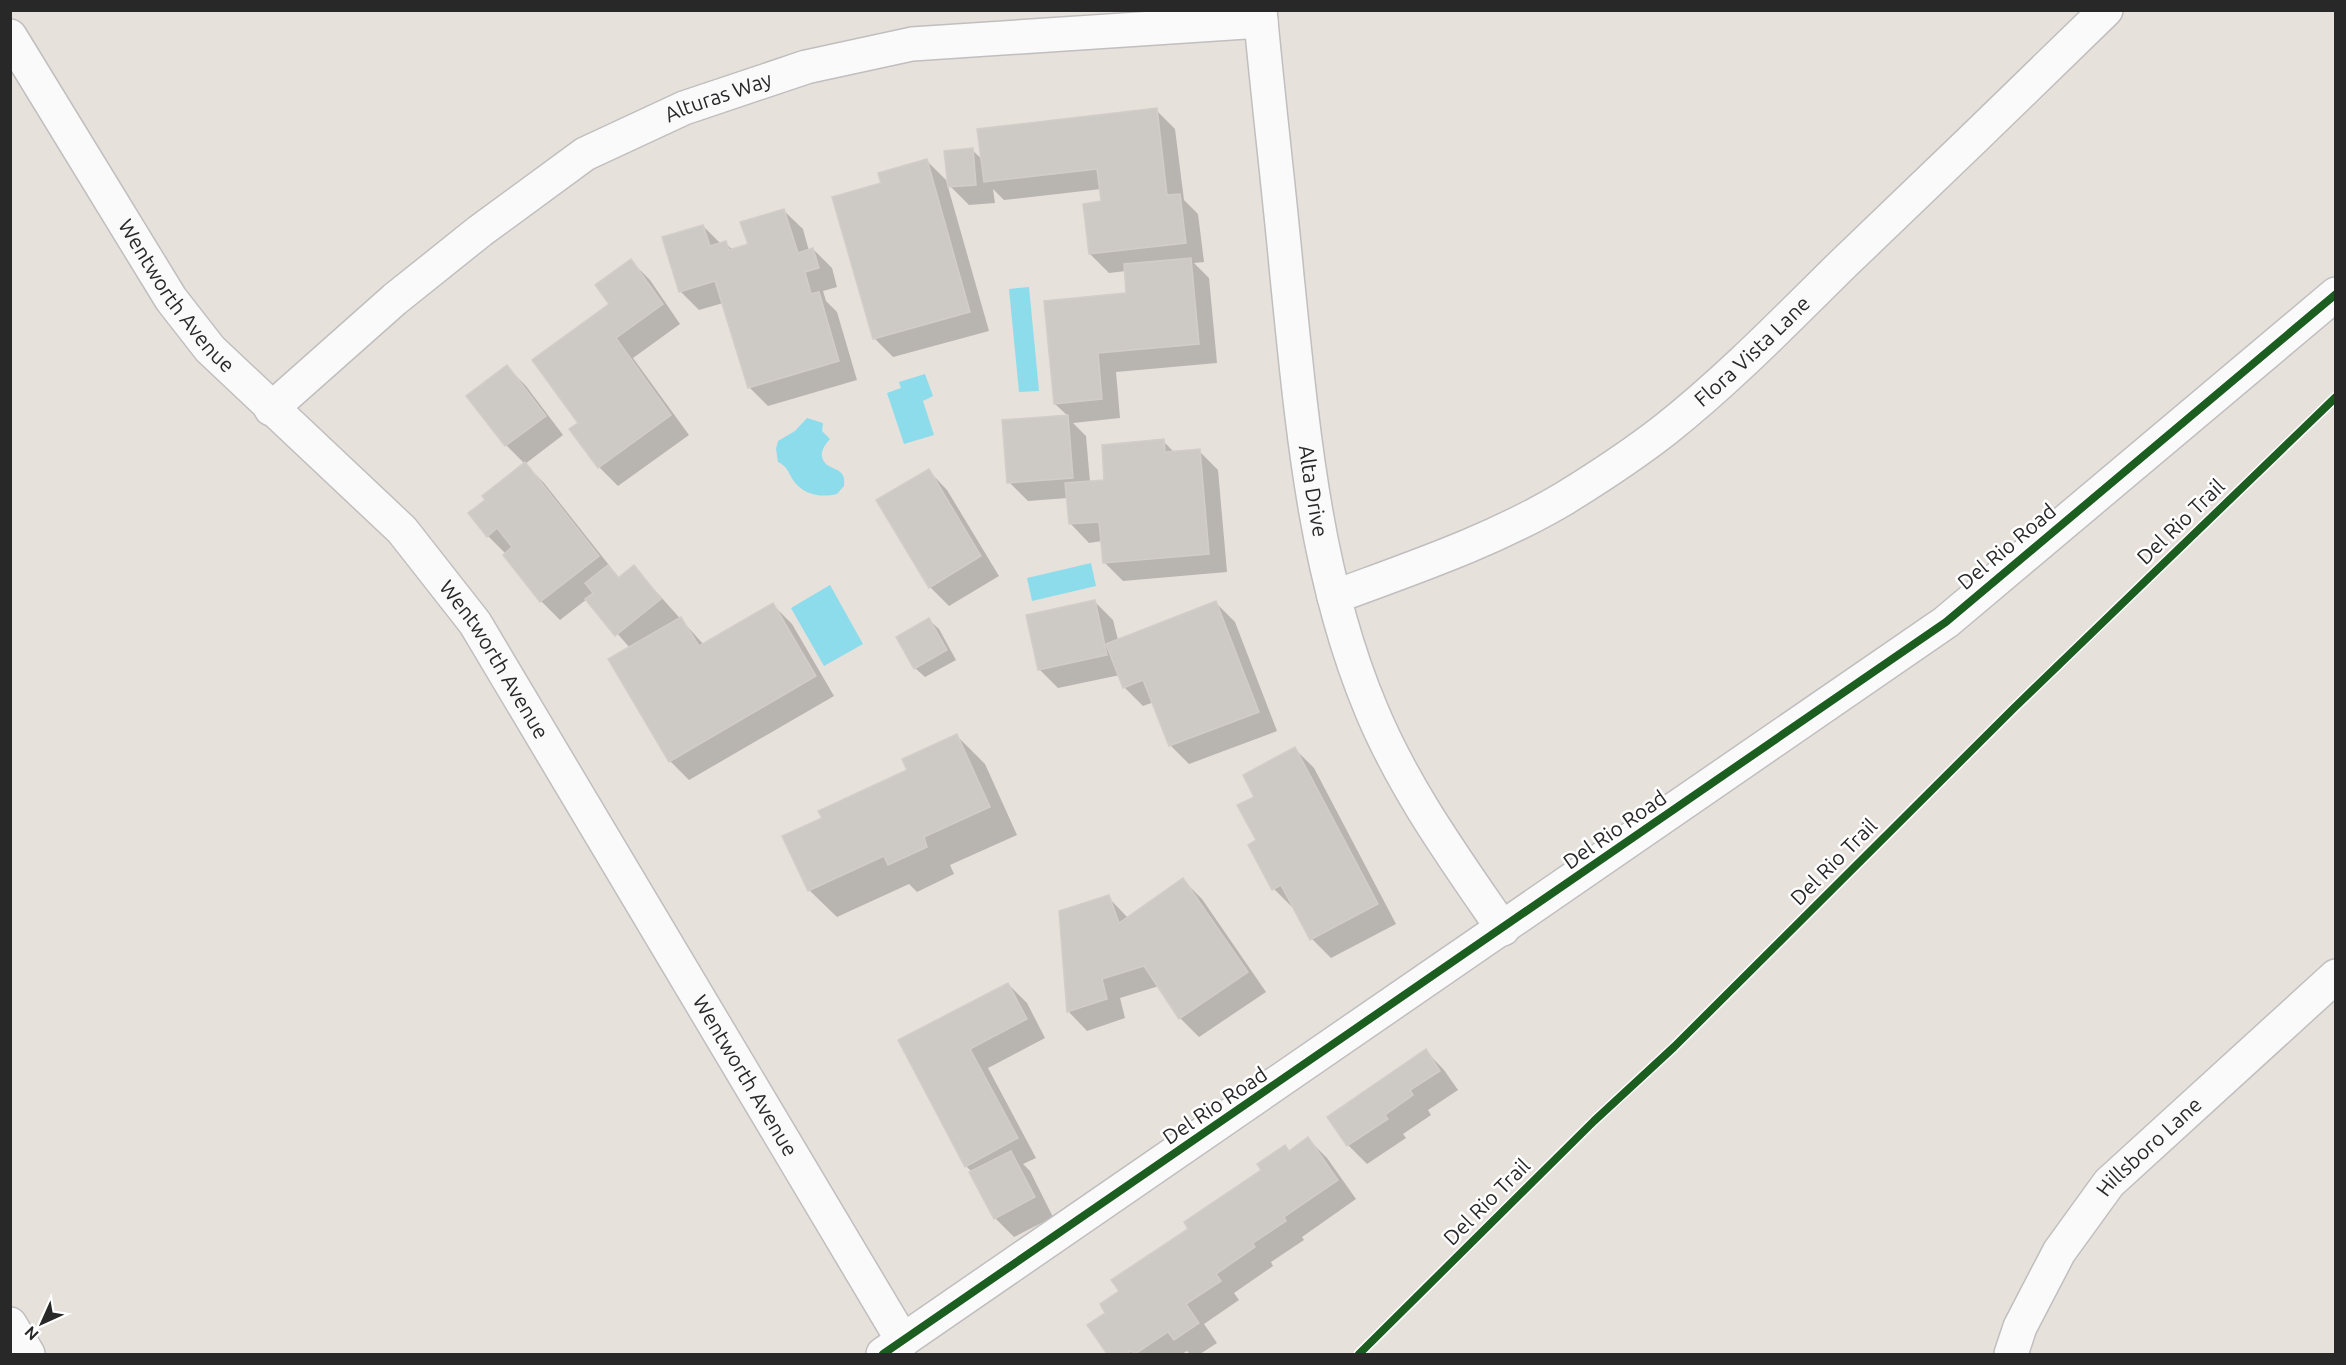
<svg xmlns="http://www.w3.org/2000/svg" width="2346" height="1365" font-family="Ubuntu,sans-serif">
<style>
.water{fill:#8ddceb}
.shadow{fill:#0003}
.building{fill:#cdcac6;stroke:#d2cdc8;stroke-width:1.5}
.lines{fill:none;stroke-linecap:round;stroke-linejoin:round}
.street-casing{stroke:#c0bebe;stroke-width:36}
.secondary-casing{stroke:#c0bebe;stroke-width:36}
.street{stroke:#fbfafa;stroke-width:33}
.secondary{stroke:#fbfafa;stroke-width:33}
.cycleway-casing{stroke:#fff;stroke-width:11}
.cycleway{stroke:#1b5e20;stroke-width:8}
.labels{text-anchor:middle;stroke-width:5;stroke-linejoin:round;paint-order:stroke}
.street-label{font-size:21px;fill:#282828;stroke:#fff}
</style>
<rect width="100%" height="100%" fill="#e7e1dc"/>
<g class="water">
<path d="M1029 287 1039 391 1019 392 1009 289Z"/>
<path d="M925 374 933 396 923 401 934 435 904 444 887 393 901 388 899 382Z"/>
<path d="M807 418 823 423 822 431 830 439C822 448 818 456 827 465 838 471 846 471 844 486L837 494C821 498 803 495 793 480 788 472 787 466 778 462L776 449 778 441 795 431Z"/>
<path d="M1091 563 1096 586 1032 601 1027 578Z"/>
<path d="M830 585 863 644 824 666 791 608Z"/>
</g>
<g class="shadow">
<path d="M1156 110 1175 129 1184 200 1198 214 1204 262 1194 263 1209 278 1217 363 1116 372 1120 418 1073 423 1086 436 1090 482 1106 481 1163 441 1175 453 1199 451 1218 470 1227 572 1123 581 1104 562 1102 541 1089 543 1070 523 1068 498 1028 501 1009 482 1068 416 1055 404 1128 295 1126 271 1109 273 1090 254 1103 202 1101 189 1004 200 993 189 995 203 969 205 950 186 972 150 983 160Z"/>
<path d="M927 161 946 180 989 331 893 357 874 338 883 184Z"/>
<path d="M783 210 803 229 809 251 813 249 832 268 837 287 823 291 826 301 837 312 857 380 768 406 749 387 723 303 699 310 680 291 703 226 721 244 725 243 733 250 749 245Z"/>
<path d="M631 261 650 280 680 324 633 358 689 435 618 486 599 467 580 423 611 305Z"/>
<path d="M507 367 526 386 563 435 525 464 544 483 620 579 634 567 704 645 773 605 792 624 834 696 689 780 670 761 630 648 587 599 560 620 541 601 506 554 488 536 525 464 506 445Z"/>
<path d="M929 471 947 490 999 576 949 606 930 587Z"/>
<path d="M1094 601 1113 620 1118 640 1216 603 1235 622 1277 731 1189 764 1170 745 1154 702 1143 706 1124 687 1120 675 1058 688 1039 669Z"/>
<path d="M929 620 939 629 956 660 925 677 915 668Z"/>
<path d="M957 736 985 764 1017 835 950 865 954 874 917 892 909 884 837 917 809 890 824 819 909 771Z"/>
<path d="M1295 749 1314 768 1396 924 1331 958 1312 939 1295 907 1293 908 1274 889 1250 846 1257 841 1256 797Z"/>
<path d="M1183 880 1202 899 1266 992 1199 1037 1180 1018 1159 986 1120 998 1125 1018 1087 1031 1069 1012 1061 912 1108 897 1128 918Z"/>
<path d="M1008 984 1027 1003 1045 1038 988 1068 1036 1158 1023 1164 1030 1171 1053 1217 1014 1237 995 1218 972 1172 966 1166 900 1041Z"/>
<path d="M1426 1051 1444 1070 1458 1090 1428 1110 1431 1115 1403 1134 1406 1138 1367 1164 1348 1145 1329 1117Z"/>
<path d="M1308 1139 1327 1158 1356 1199 1302 1237 1304 1240 1271 1262 1273 1266 1234 1293 1239 1300 1204 1324 1217 1343 1200 1354H1190L1187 1351 1182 1354H1109L1089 1326 1107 1313 1121 1292 1190 1229 1263 1170 1285 1147 1290 1152Z"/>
</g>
<g class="building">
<path d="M1157 108 1167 195 1180 194 1186 243 1089 254 1083 204 1101 201 1097 169 984 182 977 129Z"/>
<path d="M973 148 976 185 948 187 944 151Z"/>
<path d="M927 159 970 312 873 339 832 197 881 183 878 173Z"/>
<path d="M784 209 798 253 813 248 819 268 805 272 811 294 819 292 839 361 748 388 715 281 679 292 662 237 703 225 710 246 726 241 729 250 748 244 740 222Z"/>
<path d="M1191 258 1199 344 1098 353 1102 399 1054 404 1044 301 1126 293 1124 264Z"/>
<path d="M631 259 663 304 616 338 671 415 598 468 569 429 578 423 532 360 609 304 595 285Z"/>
<path d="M507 365 546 416 505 446 466 396Z"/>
<path d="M1068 415 1073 478 1007 483 1002 420Z"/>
<path d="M1164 439 1165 452 1200 449 1209 554 1103 563 1099 522 1069 524 1065 483 1104 480 1102 445Z"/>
<path d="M525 462 599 556 540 602 503 555 512 547 497 528 487 537 468 513 485 500 482 496Z"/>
<path d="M929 469 981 556 929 588 876 500Z"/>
<path d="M608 565 618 578 634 565 661 599 615 636 585 599 593 593 585 583Z"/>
<path d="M1095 600 1107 655 1038 670 1026 615Z"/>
<path d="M1216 601 1259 712 1169 746 1143 680 1123 688 1106 644Z"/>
<path d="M773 603 816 676 669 762 608 659 681 617 699 646Z"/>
<path d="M929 618 947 650 914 669 896 637Z"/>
<path d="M957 734 990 807 924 837 927 847 888 865 884 856 808 891 782 836 822 818 818 811 907 770 902 759Z"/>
<path d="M1295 747 1378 904 1310 940 1281 885 1272 890 1248 845 1256 840 1237 805 1254 797 1243 775Z"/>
<path d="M1183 878 1248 972 1179 1019 1144 966 1102 979 1107 999 1067 1012 1059 911 1109 895 1119 923Z"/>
<path d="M1008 983 1027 1019 970 1049 1018 1138 965 1167 898 1040Z"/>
<path d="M1426 1049 1440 1071 1410 1090 1413 1095 1385 1115 1388 1119 1347 1146 1327 1117Z"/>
<path d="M1308 1137 1338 1180 1284 1217 1286 1221 1253 1243 1255 1247 1216 1274 1221 1281 1186 1304 1199 1323 1174 1340 1168 1332 1135 1354 1131 1351 1125 1354H1107L1087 1325 1105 1313 1100 1304 1119 1291 1111 1280 1188 1229 1184 1222 1261 1170 1257 1164 1285 1145 1289 1151Z"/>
<path d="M1011 1151 1035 1197 994 1219 969 1172Z"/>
</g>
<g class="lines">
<g class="street-casing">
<g id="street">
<path id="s1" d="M1260 10C1268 99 1279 188 1287 276 1302 422 1314 573 1371 709 1404 789 1455 859 1503 929"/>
<path id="s2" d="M10 36 171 299 210 349 402 530 475 623 903 1341"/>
<path id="s3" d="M271 409 395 299 480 231 585 154 684 108 806 67 912 44 1261 21"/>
<path id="s4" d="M1334 597C1412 568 1493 541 1565 498 1599 477 1634 454 1666 429 1729 379 1786 320 1843 264 1931 180 2019 95 2106 10"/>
<path d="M10 1324 28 1354"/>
<path id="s5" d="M2011 1354 2020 1327 2059 1252 2109 1183 2336 976"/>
</g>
</g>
<g class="secondary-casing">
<path id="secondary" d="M883 1354 1946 622 2336 294"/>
</g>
<use href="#street" class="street"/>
<use href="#secondary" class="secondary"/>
<g class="cycleway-casing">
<g id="cycleway">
<path d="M883 1354 1946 622 2336 294"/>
<path d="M1359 1354 1594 1121 1674 1047 2014 708 2336 397"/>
</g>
</g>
<use href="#cycleway" class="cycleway"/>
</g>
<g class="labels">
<g class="street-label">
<text dy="7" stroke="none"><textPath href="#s3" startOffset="550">Alturas Way</textPath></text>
<text dy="7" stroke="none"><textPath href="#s2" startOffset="309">Wentworth Avenue</textPath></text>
<text dy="7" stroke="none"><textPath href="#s4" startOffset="490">Flora Vista Lane</textPath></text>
<text dy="7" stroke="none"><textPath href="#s1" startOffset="484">Alta Drive</textPath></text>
<text transform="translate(2181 522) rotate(-44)" y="7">Del Rio Trail</text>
<text transform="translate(2007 547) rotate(-40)" y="7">Del Rio Road</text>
<text dy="7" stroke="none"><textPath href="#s2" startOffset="795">Wentworth Avenue</textPath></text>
<text transform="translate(1615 830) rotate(-35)" y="7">Del Rio Road</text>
<text transform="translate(1834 862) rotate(-45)" y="7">Del Rio Trail</text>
<text dy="7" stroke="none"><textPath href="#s2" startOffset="1281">Wentworth Avenue</textPath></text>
<text transform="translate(1215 1106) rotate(-34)" y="7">Del Rio Road</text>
<text dy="7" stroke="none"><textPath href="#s5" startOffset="252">Hillsboro Lane</textPath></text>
<text transform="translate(1487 1202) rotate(-45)" y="7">Del Rio Trail</text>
</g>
</g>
<rect width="2346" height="1365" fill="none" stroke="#282828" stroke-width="24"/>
<g transform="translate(42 1323) rotate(225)" stroke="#ffffff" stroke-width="4.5" paint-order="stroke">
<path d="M0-4.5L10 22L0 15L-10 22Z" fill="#282828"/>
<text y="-9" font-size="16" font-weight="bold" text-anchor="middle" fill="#282828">N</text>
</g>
</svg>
